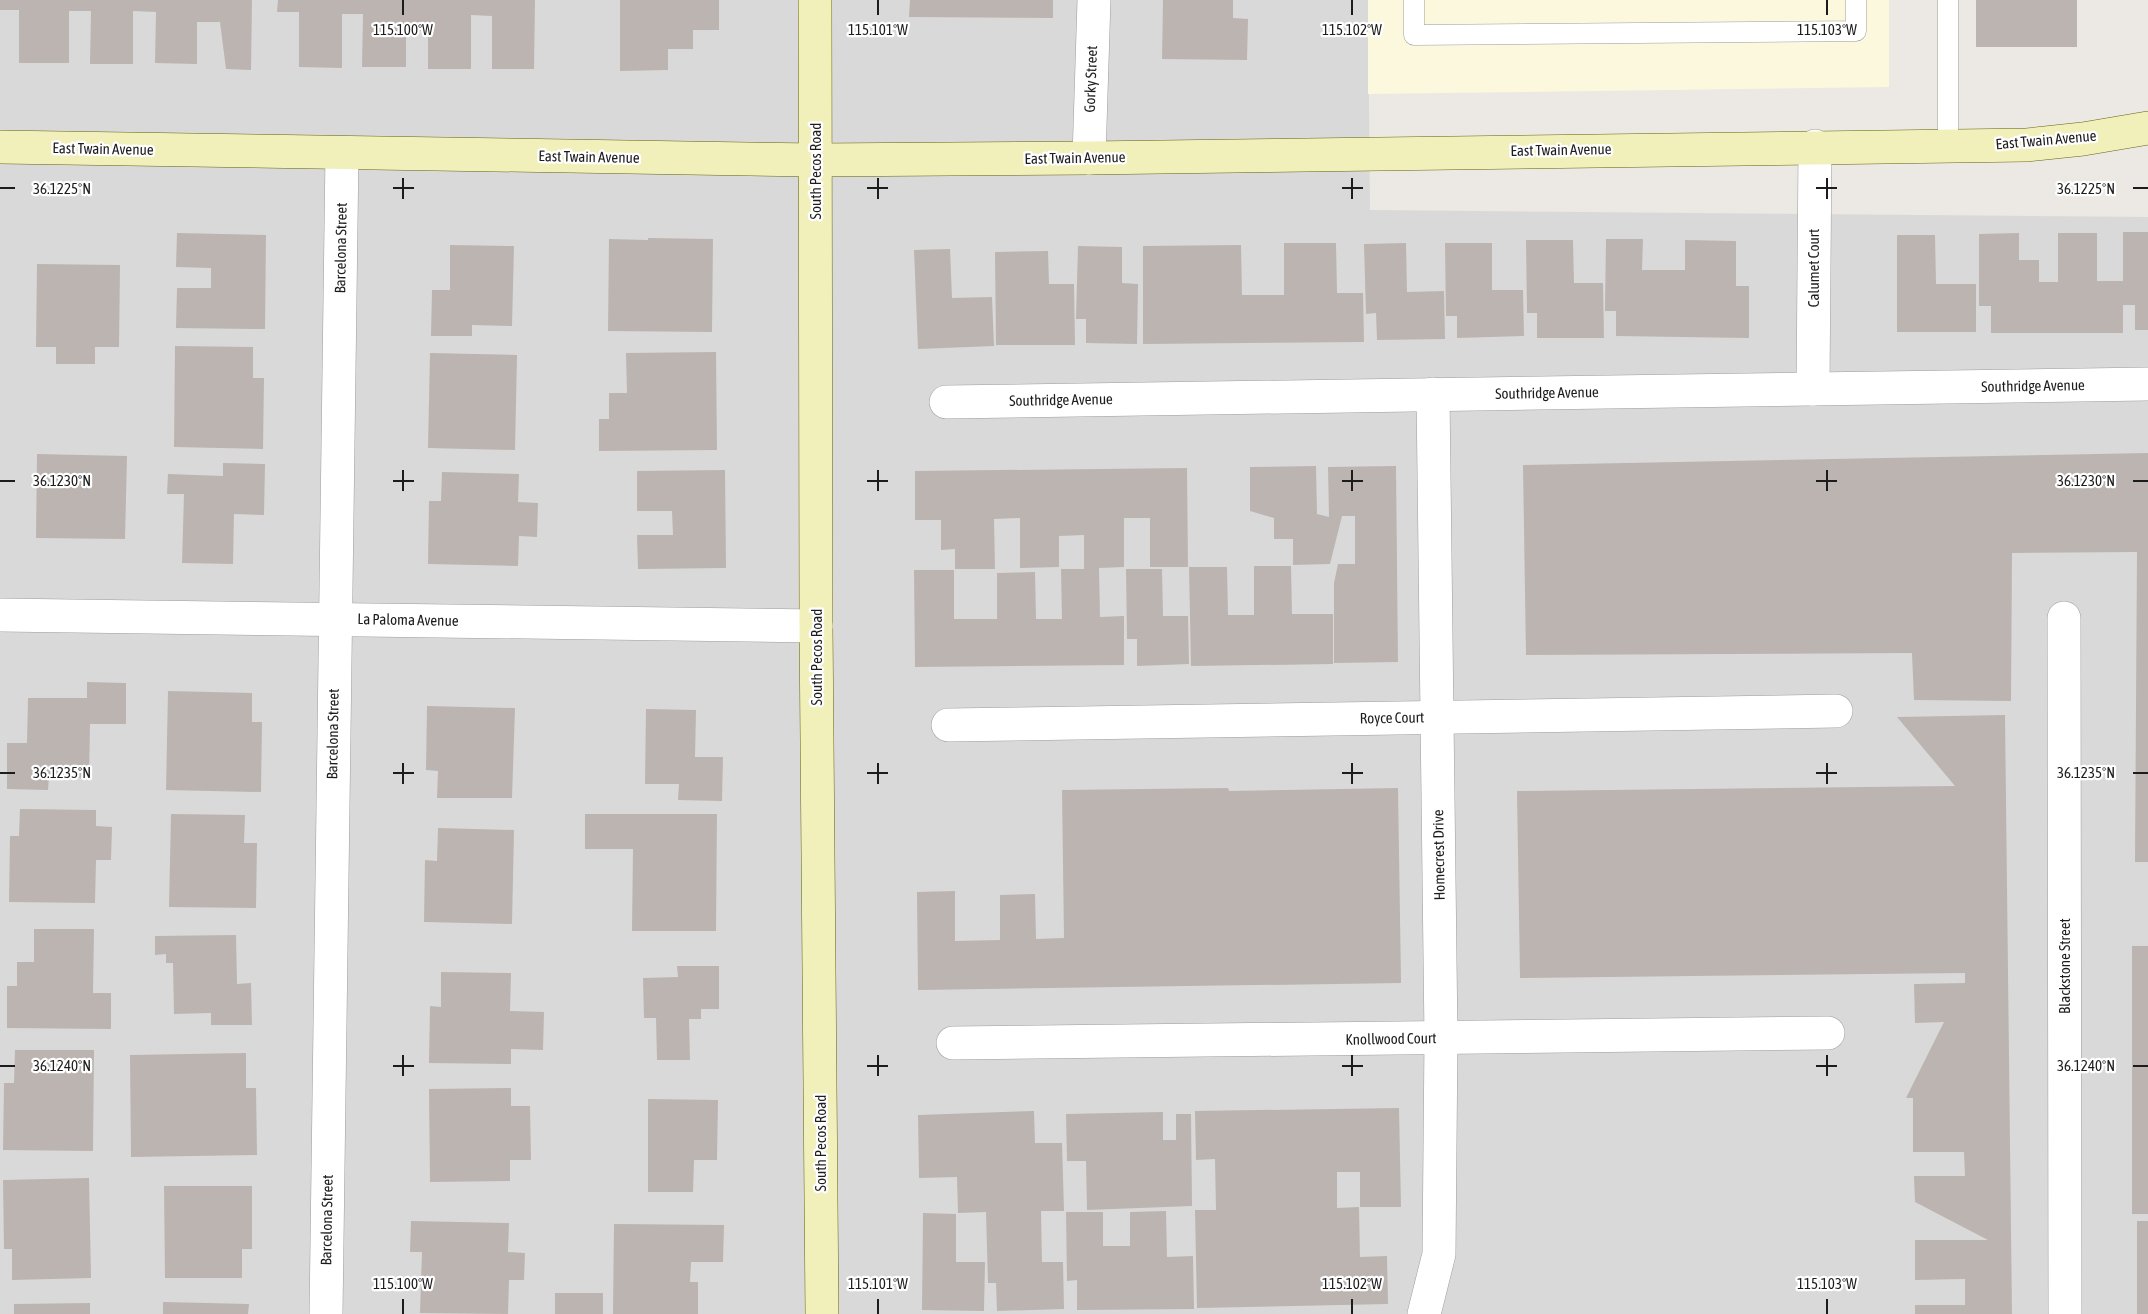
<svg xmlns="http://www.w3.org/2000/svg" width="2148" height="1314" font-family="'Asap Condensed',sans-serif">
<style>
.residential{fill:#dad9d9}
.education{fill:#fbf8dd}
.building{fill:#bcb4b0}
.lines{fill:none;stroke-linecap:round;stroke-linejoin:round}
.lane-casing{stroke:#9d9d9d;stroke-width:21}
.street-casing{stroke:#9d9d9d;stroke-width:34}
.secondary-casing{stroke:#636510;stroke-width:34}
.lane{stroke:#fff;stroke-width:20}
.street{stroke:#fff;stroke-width:33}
.secondary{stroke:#f1f0bb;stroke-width:33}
.ticks{fill:none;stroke:#1c1c1c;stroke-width:2}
.labels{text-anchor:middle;stroke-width:4.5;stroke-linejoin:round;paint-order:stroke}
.street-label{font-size:15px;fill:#1c1c1c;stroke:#fff}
.ticks-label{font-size:15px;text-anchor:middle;fill:#1c1c1c;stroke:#fff;stroke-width:4.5;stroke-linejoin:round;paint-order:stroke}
</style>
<rect width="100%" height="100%" fill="#ece8e3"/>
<path class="residential" d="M0 0H1368L1370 210 2148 217V1314H0Z"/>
<path class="education" d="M1368 0H1889V87L1368 94Z"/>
<g class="building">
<path d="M0 0H252L251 70 226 69 220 22H197V64L155 63 156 12 133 11V64H90L91 11H69V63H19V10H0Z"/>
<path d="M278 0H535L534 69H492V16L471 15V69H428V31H406V67H362L363 14H342V68L299 67V12H277Z"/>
<path d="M620 0H719V30H693V49H668V70L620 71Z"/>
<path d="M910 0H1053V18L909 17Z"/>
<path d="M1163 0H1233V18L1248 19 1247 60 1162 59Z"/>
<rect x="1976" y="0" width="101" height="47"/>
<path d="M2123 232H2148V330H2135V305H2123V333H1991V306H1979V234L2019 233V260H2039V282H2058V233H2097V281H2123Z"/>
<path d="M177 233 266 235 265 329 176 328 177 288H211V268L176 267Z"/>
<path d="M1897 235H1935L1936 284H1976V332H1897Z"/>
<path d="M648 238 713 239 712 332 608 331 609 239 648 240Z"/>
<path d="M1606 239H1643L1642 270H1685V240L1736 241V286H1749V338L1616 336V311H1605Z"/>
<path d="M1526 240H1573L1574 283H1603L1604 338H1537V313H1527Z"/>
<path d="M1284 243H1336L1337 293H1363L1364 342 1143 344V246L1241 245 1242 295H1284Z"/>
<path d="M1406 243 1407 292 1444 291 1445 339 1377 340 1376 313 1366 314 1364 244Z"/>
<path d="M1445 243H1492V290H1523L1524 336 1457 338V316H1446Z"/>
<path d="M450 245 514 246 512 326 472 325V336H431L432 290H450Z"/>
<path d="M1078 246 1122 247V283L1138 284 1137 344 1086 343V319H1076Z"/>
<path d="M950 249 952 298 992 297 994 346 918 349 914 250Z"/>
<path d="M1048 251 1049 284H1074L1075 345H996L995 252Z"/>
<path d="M37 264 120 265 119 347H95V364H56V347H36Z"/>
<path d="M175 346 253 347V378H264L263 449 174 447Z"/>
<path d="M716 352 717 450 599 451V419H609V393H627L626 353Z"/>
<path d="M430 353 517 355 515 450 428 448Z"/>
<path d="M2148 453V862H2135L2137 552 2012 553 2011 701 1914 700 1912 653 1526 655 1523 465Z"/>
<path d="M37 454 127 456 125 539 36 538Z"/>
<path d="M223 463 265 464 264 515 234 514 233 564 182 563 184 494H167L168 474 223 476Z"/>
<path d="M1316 466 1317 514 1329 517 1328 467 1396 466 1398 662 1334 663V583L1338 564H1355V516H1342L1330 564 1293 565V539H1274V518L1250 511V467Z"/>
<path d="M1187 468 1188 567H1150V518H1124V567L1099 568 1100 617 1124 616V665L915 667 914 570H954V619H997V573L1035 572 1036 619H1062L1061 569H1084V535L1059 536V567L1020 568V518L994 519 995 569H955V549L941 550V520H915V471Z"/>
<path d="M725 470 726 568 638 569 637 535H673L672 511H637V471Z"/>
<path d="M442 472 519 474 518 502 538 503 537 537 519 536 518 566 428 564 429 501H441Z"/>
<path d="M1254 566H1291L1292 614H1333V664L1191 666 1189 567H1227L1228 615H1254Z"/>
<path d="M1126 569H1162L1163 616H1188L1189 664 1137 666V639H1127Z"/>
<path d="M87 682 126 683V724H90L89 778 49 777 48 790 7 789V743H27L28 698H87Z"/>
<path d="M168 691 252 693V722H262L261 792 166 790Z"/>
<path d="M427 706 515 708 512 798H437L438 771 426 770Z"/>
<path d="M646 709 696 710 695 757H723L722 801 678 800 679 784H645Z"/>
<path d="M2005 715 2012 1314H1915V1305H1965V1279L1915 1280V1240H1988L1915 1202 1914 1176H1965L1964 1152H1913V1098H1906L1944 1022 1915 1023 1914 984 1965 983V973L1520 978 1517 791 1955 786 1897 717Z"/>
<path d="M1228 788 1229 791 1398 788 1401 983 918 990 917 892 955 891V941L1000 940V895L1035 894 1036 939 1064 938 1062 790Z"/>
<path d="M20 809 96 810V826L112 827 111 860H96L95 903 9 902 10 836H19Z"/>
<path d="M171 814 245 815 244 843H257L256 908 169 907Z"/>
<path d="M585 814H717L716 931H632L633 849H585Z"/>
<path d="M438 828 514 830 512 924 424 922 425 860 437 861Z"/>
<path d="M34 929H94L93 993H111V1029L7 1028V986H17V962H34Z"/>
<path d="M236 935 237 984 251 983 252 1025H211V1013L174 1014 173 963H166V954L155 955V936Z"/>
<rect x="2132" y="946" width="16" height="268"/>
<path d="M677 966H719V1009H701V1019H689L690 1060H657L656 1018H644L643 978 678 977Z"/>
<path d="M441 972 511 973 510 1011 544 1012 543 1050 511 1049V1064L429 1063 430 1006 441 1007Z"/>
<path d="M15 1050H94L93 1151 3 1150 4 1083H14Z"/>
<path d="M246 1053V1088H256L257 1155 131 1157 130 1055Z"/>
<path d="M511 1088V1106H530L531 1160H510V1181L430 1182 429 1089Z"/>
<path d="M648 1099 718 1100 717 1160H694L693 1192H648Z"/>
<path d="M1399 1108 1401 1207H1360V1172H1337V1208L1359 1207 1360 1257 1387 1256 1388 1304 1197 1308 1195 1210H1216L1215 1159 1196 1160 1195 1111Z"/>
<path d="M1034 1111 1035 1143H1062L1064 1211H1041L1042 1262H1063L1064 1309 997 1311 996 1283H988L986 1212 958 1213 957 1177 919 1178 918 1115Z"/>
<path d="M1163 1112V1140H1176V1114H1191L1192 1206 1087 1210 1086 1161H1067L1066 1114Z"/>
<path d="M89 1178 91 1278 12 1280V1249H4L3 1180Z"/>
<path d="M164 1186H252V1249H242V1278H165Z"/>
<path d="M1166 1211 1167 1257 1193 1256 1194 1309 1077 1310V1280L1067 1281 1066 1212H1103V1246H1130V1212Z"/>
<path d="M923 1213 956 1214V1262H985L984 1311 922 1310Z"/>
<path d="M411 1221 509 1223 508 1252 525 1253 524 1280H509L508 1314 420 1313 422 1252H410Z"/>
<rect x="2137" y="1221" width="11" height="93"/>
<path d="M614 1224 724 1225 723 1262H691L690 1282H698V1314H613Z"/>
<rect x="555" y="1293" width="48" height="21"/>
<path d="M163 1302 249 1304 248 1314H163Z"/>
<path d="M90 1303V1314H14V1304Z"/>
</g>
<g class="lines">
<g class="lane-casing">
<g id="lane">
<path d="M1414 0V35L1856 31V0"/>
<path d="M1948 146V0"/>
</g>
</g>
<g class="street-casing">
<g id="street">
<path d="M1089 158 1094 0"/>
<path d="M1813 389 1815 146"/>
<path d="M946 402 2148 384"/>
<path d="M0 615 816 626"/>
<path d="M2064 618 2065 1314"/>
<path d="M948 725 1836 711"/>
<path d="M953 1043 1828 1033"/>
<path d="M326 1314 342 153"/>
<path d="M1424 1314 1439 1254 1441 1038 1433 394"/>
</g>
</g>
<g class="secondary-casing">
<g id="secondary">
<path d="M815 0 816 626 822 1314"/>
<path d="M0 147 816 160 1089 158 2027 145 2083 139 2148 128"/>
</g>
</g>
<use href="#lane" class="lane"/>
<use href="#street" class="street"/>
<use href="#secondary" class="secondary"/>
</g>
<path class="ticks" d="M403 0V15M878 0V15M1352 0V15M1827 0V15M403 178V199M878 178V199M1352 178V199M1827 178V199M0 188H15M393 188H414M867 188H888M1342 188H1363M1816 188H1837M2133 188H2148M403 470V491M878 470V491M1352 470V491M1827 470V491M0 481H15M393 481H414M867 481H888M1342 481H1363M1816 481H1837M2133 481H2148M403 763V784M878 763V784M1352 763V784M1827 763V784M0 773H15M393 773H414M867 773H888M1342 773H1363M1816 773H1837M2133 773H2148M403 1055V1076M878 1055V1076M1352 1055V1076M1827 1055V1076M0 1066H15M393 1066H414M867 1066H888M1342 1066H1363M1816 1066H1837M2133 1066H2148M403 1299V1314M878 1299V1314M1352 1299V1314M1827 1299V1314"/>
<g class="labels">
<g class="street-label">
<text transform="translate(1091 79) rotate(-88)" y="5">Gorky Street</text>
<text transform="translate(2046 140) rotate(-5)" y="5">East Twain Avenue</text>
<text transform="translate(103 149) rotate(1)" y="5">East Twain Avenue</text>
<text transform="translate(1561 150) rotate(-1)" y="5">East Twain Avenue</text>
<text transform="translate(589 157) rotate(1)" y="5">East Twain Avenue</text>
<text transform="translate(1075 158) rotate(-1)" y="5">East Twain Avenue</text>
<text transform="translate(816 171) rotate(-90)" y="5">South Pecos Road</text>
<text transform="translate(341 248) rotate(-89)" y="5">Barcelona Street</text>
<text transform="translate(1814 268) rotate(-90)" y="5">Calumet Court</text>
<text transform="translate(2033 386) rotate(-1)" y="5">Southridge Avenue</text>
<text transform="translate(1547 393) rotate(-1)" y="5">Southridge Avenue</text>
<text transform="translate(1061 400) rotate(-1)" y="5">Southridge Avenue</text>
<text transform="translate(408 620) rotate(1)" y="5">La Paloma Avenue</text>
<text transform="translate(817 657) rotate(-90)" y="5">South Pecos Road</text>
<text transform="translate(1392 718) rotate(-1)" y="5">Royce Court</text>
<text transform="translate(333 734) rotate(-89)" y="5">Barcelona Street</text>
<text transform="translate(1439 855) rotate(-91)" y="5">Homecrest Drive</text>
<text transform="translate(2065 966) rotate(-90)" y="5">Blackstone Street</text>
<text transform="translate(1391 1039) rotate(-1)" y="5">Knollwood Court</text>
<text transform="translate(821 1143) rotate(-90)" y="5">South Pecos Road</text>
<text transform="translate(327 1220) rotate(-89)" y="5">Barcelona Street</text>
</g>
</g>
<g class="ticks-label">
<text x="403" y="35">115.100°W</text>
<text x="878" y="35">115.101°W</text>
<text x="1352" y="35">115.102°W</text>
<text x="1827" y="35">115.103°W</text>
<text x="2086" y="194">36.1225°N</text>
<text x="62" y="194">36.1225°N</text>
<text x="2086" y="486">36.1230°N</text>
<text x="62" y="486">36.1230°N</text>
<text x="2086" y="778">36.1235°N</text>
<text x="62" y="778">36.1235°N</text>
<text x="2086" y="1071">36.1240°N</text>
<text x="62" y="1071">36.1240°N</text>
<text x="403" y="1289">115.100°W</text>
<text x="878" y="1289">115.101°W</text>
<text x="1352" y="1289">115.102°W</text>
<text x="1827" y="1289">115.103°W</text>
</g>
</svg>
